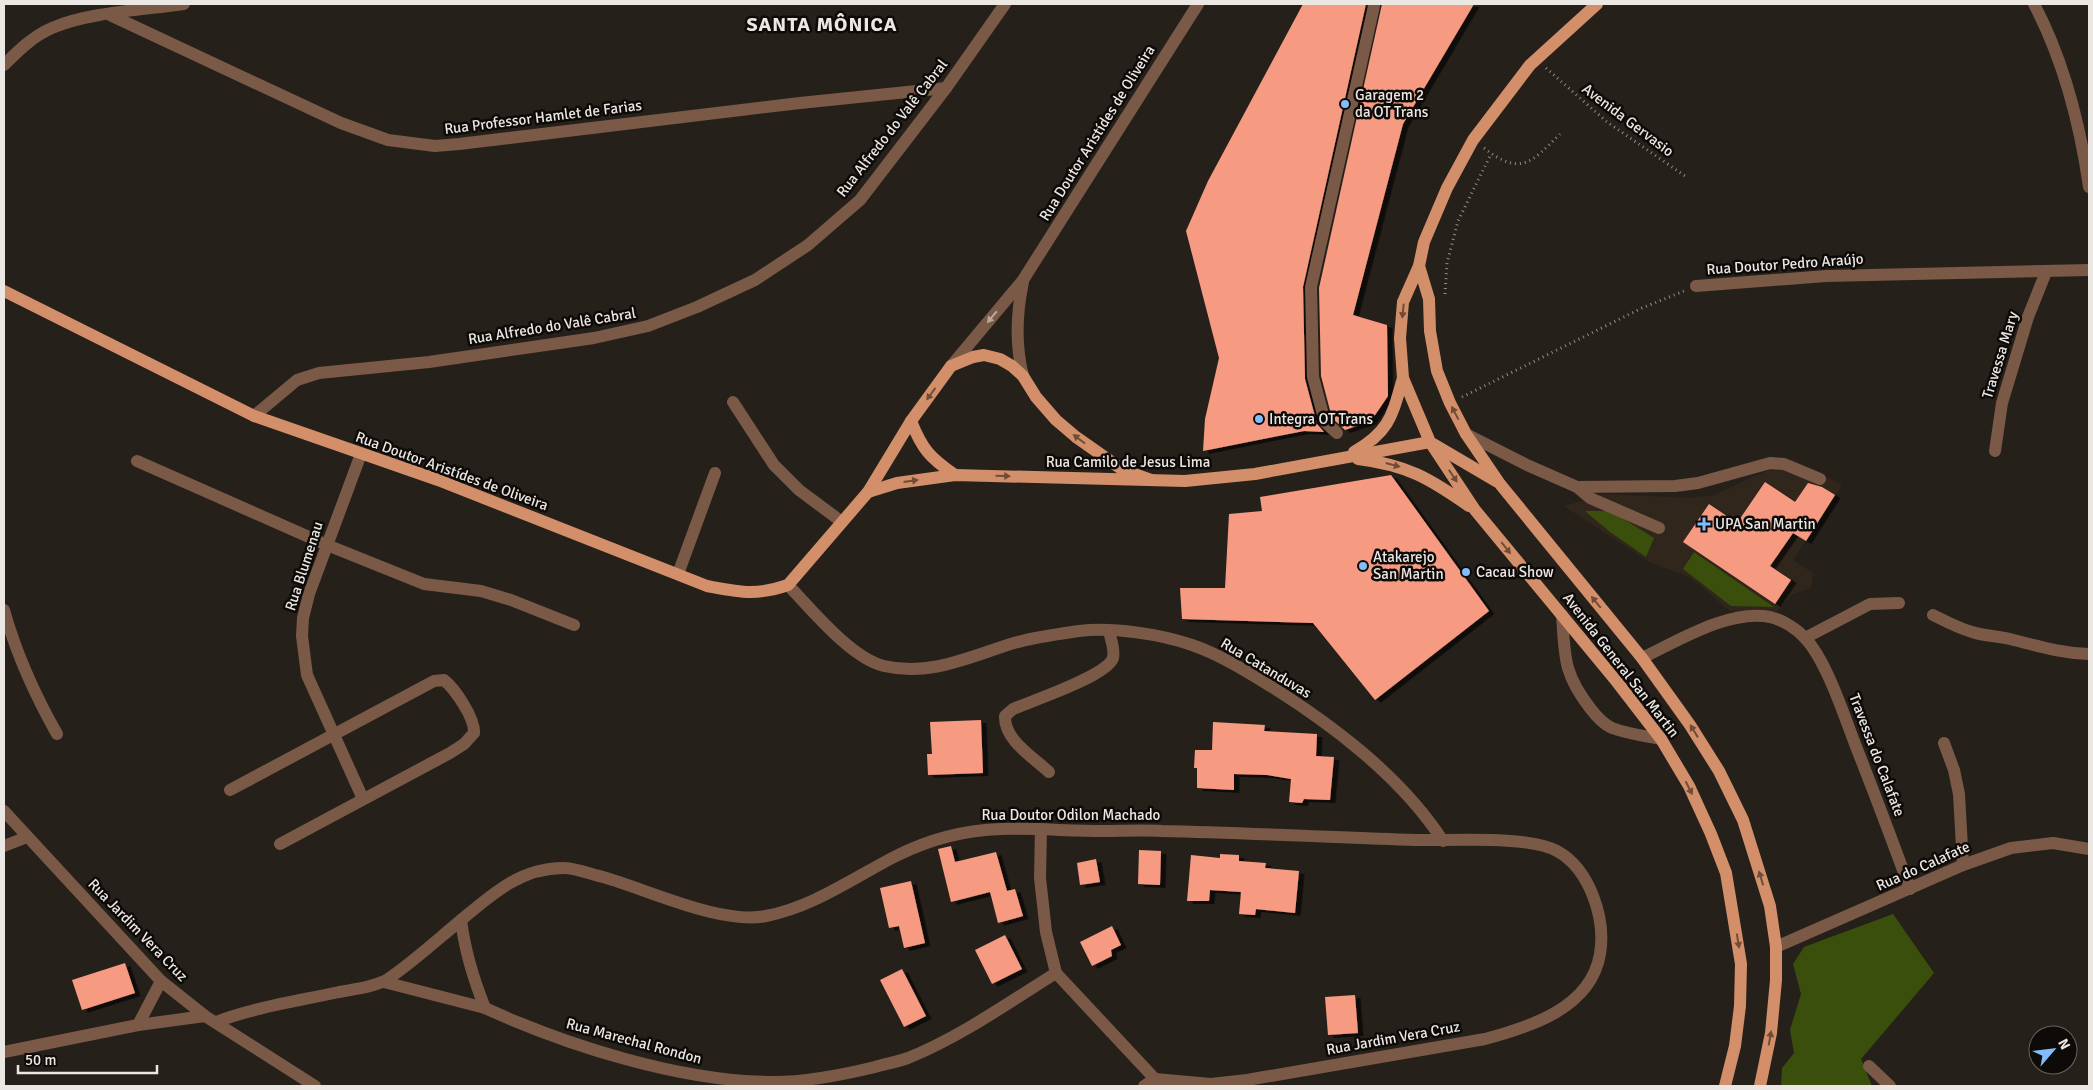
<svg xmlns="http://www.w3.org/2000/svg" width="2093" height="1090" font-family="Signika,sans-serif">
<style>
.built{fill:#30261c}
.forest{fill:#3b4f0c}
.building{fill:#f69b82;filter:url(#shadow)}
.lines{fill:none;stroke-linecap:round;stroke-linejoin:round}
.path{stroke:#928d88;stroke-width:3;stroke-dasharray:1 4;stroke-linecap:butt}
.minor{stroke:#7a5947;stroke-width:12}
.major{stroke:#d38f69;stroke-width:12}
.oneway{fill:#704c38}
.oneway2{fill:#b8a79d}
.poi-dot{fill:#82bcfa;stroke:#0d0a08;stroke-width:2}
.labels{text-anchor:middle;stroke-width:5;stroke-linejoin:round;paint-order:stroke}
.poi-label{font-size:15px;fill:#ebe7e3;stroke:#0d0a08;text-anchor:start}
.street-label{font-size:15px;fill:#ebe7e3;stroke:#0d0a08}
.district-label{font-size:20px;font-weight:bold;letter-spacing:1px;fill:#ebe7e3;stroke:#0d0a08}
</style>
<defs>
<filter id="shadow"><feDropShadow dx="5.5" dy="3" stdDeviation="0" flood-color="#0009"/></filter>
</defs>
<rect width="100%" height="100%" fill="#26201b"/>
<path class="built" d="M1792 459 1842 485 1793 560 1813 573 1811 588 1793 594 1776 612 1730 611 1691 578 1649 562 1564 506 1604 494 1693 498 1714 495Z"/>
<g class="forest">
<path d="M1585 511H1611L1654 538 1646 557 1610 532Z"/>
<path d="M1694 552 1774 607 1731 606 1683 569Z"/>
<path d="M1893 914 1934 973 1861 1059 1872 1086H1781L1782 1068 1794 1053 1790 1030 1801 994 1793 964 1804 947Z"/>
</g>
<g class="building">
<path d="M1303 4H1366L1303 287 1305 379 1317 424 1324 432 1304 431 1203 451 1205 419 1219 358 1186 231 1208 181Z"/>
<path d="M1382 4H1474L1403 124 1353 315 1387 325 1388 396 1371 421 1345 430 1332 418 1321 376 1319 288Z"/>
<path d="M1391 475 1489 611 1375 700 1313 623 1182 619 1180 588H1225L1229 514 1262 511 1260 497Z"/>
<path d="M1765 482 1795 502 1808 483 1822 487 1835 495 1806 541 1793 533 1770 566 1791 580 1775 604 1683 542 1709 504 1737 523Z"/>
<path d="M981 720 983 773 928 775 927 754H932L930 722Z"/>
<path d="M1213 722 1265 725 1264 731 1317 734 1316 756 1334 757 1330 800 1304 799 1302 803 1289 802 1291 779 1267 775 1234 774V790L1197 788V768H1194L1195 750H1212Z"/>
<path d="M951 846 955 862 996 852 1007 891 1015 889 1023 916 998 923 990 892 951 902 938 849Z"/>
<path d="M1139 850 1161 851 1160 885 1138 884Z"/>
<path d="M1220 854 1239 855V861L1266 863 1265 868 1299 871 1295 913 1256 909 1255 915 1239 914 1241 892 1210 890 1209 901H1187L1191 855 1220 858Z"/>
<path d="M1096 859 1100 882 1080 885 1077 863Z"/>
<path d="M911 881 925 943 904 948 899 926 889 928 880 888Z"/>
<path d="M1112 926 1121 945 1111 950 1112 956 1092 966 1080 942Z"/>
<path d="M1005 935 1022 969 992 984 975 950Z"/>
<path d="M125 963 135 993 82 1010 72 980Z"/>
<path d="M902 969 926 1016 904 1027 880 980Z"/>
<path d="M1355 995 1358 1033 1328 1035 1325 997Z"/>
</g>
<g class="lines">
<g class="path">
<path d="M1546 68 1607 122 1685 176"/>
<path d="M1484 148C1521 177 1532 162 1560 134"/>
<path d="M1445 294 1447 263 1458 221 1491 154"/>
<path d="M1462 397 1642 308 1684 291"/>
</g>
<g class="minor">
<path d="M2034 4C2064 61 2080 124 2089 187"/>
<path d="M110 15 341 123 388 140 435 146 459 144 800 103 946 88"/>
<path d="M4 65C18 51 33 36 52 28 89 12 143 10 184 4"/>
<path d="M1023 282C1016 315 1015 344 1023 376"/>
<path d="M1696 286 1826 276 2089 270"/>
<path d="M951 366 1023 280 1198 4"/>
<path d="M733 402 774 465 799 490 842 522"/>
<path d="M254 416 297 380 319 373 429 362 594 338 648 326 697 307 755 280 808 245 860 200 946 88 1005 4"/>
<path d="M1337 433 1325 422 1313 377 1311 287 1374 6"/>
<path d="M1466 434 1527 465 1577 487 1590 498 1659 528"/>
<path d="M1995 451 2002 403 2028 317 2046 272"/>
<path d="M361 454 309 594 303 618 302 636 307 675 363 799"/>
<path d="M137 461 327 545 424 584 481 591 511 600 574 625"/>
<path d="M1577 487 1675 486 1698 483 1770 463 1784 464 1820 479"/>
<path d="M678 574 715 473"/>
<path d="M788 585C812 610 851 658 884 666 931 677 971 656 1014 643 1035 637 1058 634 1079 631 1113 627 1160 634 1192 645 1218 654 1241 668 1264 682 1330 723 1400 775 1443 841"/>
<path d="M4 610C16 653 35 695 57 734"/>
<path d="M1562 615C1565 657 1563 673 1590 708 1596 716 1603 724 1612 728 1628 734 1645 736 1661 739"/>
<path d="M1933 615C1945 621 1958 628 1972 632 1984 636 1997 636 2010 639 2038 646 2060 653 2089 654"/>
<path d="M1805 638 1870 604 1899 603"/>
<path d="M1642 658C1678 641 1729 609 1770 617 1783 620 1797 629 1805 638 1826 660 1844 715 1855 744 1874 792 1892 840 1910 889"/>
<path d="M1944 743 1954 770 1959 794 1963 865"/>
<path d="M1049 772C1033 757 1004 740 1005 716L1013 709C1032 701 1107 676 1113 658 1115 650 1111 640 1109 631"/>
<path d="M230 790 434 681 444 680C455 689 475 718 474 733L464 744 450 753 280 844"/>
<path d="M4 811 161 981 205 1016 315 1086"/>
<path d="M1041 829 1040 878 1046 932 1056 973 1155 1079"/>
<path d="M4 846 27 837"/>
<path d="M461 920C465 952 473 978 485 1008 568 1046 682 1082 774 1082 808 1082 842 1075 875 1067 885 1064 897 1062 908 1058 960 1037 1008 1003 1056 973"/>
<path d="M1776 947 1963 865 2011 848 2053 843 2089 849"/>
<path d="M384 982 485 1008"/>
<path d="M216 1022C256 1007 298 1001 339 992 355 989 375 987 388 979 413 962 437 940 460 921 491 895 520 868 563 868 576 868 590 874 603 877 649 890 721 925 766 916 813 907 853 878 896 856 928 840 965 830 1001 829 1035 828 1069 831 1103 831 1122 831 1142 830 1162 831 1246 833 1330 837 1415 840 1450 841 1528 835 1557 851 1590 869 1606 919 1600 954 1591 1008 1530 1027 1485 1039L1247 1080 1211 1084 1155 1079 1144 1086"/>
<path d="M138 1025 205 1016"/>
<path d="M4 1052 138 1025 161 981"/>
<path d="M1869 1066 1890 1086"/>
</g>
<g class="major">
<path d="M1597 4 1530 65 1473 140 1447 188 1424 242 1419 266 1403 302 1400 338 1403 378 1430 442 1475 510 1617 682 1661 739 1689 786 1711 834 1726 873 1741 964 1740 1006 1735 1046 1725 1086"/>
<path d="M1419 266 1429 299 1430 331 1437 371 1450 403 1466 434 1500 484 1642 658 1690 725 1719 771 1743 820 1770 906 1776 947V980L1771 1033 1760 1086"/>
<path d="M4 291 254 416 438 480 707 586C740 592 756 596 788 585L868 492 911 421 951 366 973 357 984 355 1000 359 1012 366 1023 376 1036 397 1056 420 1076 437 1123 470 1151 480"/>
<path d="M911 421C922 449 930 458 955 475"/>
<path d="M1433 444 1496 481"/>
<path d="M1354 452C1390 431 1392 416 1403 378"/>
<path d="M1358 459C1407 465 1429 478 1469 506"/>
<path d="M868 492 897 483 955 475 1185 481 1255 474 1430 442"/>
</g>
</g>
<defs><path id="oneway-solid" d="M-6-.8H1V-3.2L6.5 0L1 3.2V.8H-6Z" transform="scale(1.25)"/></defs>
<g class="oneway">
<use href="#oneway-solid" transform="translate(1403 311) rotate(96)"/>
<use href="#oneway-solid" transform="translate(931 394) rotate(126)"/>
<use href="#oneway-solid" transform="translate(1455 413) rotate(-118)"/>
<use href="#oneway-solid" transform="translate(1079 439) rotate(-143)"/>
<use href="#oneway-solid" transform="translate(1393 465) rotate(15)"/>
<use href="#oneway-solid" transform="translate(1003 476) rotate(1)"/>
<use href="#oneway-solid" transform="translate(1453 476) rotate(56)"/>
<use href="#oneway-solid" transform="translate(911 481) rotate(-8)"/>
<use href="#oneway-solid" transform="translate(1506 548) rotate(51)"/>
<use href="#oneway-solid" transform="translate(1596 602) rotate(-129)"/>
<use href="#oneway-solid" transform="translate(1694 731) rotate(-122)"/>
<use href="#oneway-solid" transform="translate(1689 788) rotate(63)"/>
<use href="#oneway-solid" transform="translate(1761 878) rotate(-107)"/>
<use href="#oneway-solid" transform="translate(1738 941) rotate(81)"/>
<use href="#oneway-solid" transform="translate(1770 1038) rotate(-80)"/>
</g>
<use class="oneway2" href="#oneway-solid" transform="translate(992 317) rotate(130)"/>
<g class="poi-dot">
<circle cx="1345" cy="104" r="5"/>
<circle cx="1259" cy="419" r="5"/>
<path d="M1701.5 516.5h5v5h5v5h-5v5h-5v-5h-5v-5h5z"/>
<circle cx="1363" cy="566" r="5"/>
<circle cx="1466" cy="572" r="5"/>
</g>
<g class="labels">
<g class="poi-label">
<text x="1355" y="100">Garagem 2<tspan x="1355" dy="17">da OT Trans</tspan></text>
<text x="1269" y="424">Integra OT Trans</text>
<text x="1715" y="529">UPA San Martin</text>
<text x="1373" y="562">Atakarejo<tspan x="1373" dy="17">San Martin</tspan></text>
<text x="1476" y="577">Cacau Show</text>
</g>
<g class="street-label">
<text transform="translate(543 117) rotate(-7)" y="5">Rua Professor Hamlet de Farias</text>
<text transform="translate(1628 120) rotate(37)" y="5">Avenida Gervasio</text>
<text transform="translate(892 128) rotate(-52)" y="5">Rua Alfredo do Valê Cabral</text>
<text transform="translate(1097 133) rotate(-58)" y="5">Rua Doutor Aristídes de Oliveira</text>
<text transform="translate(1785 264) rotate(-4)" y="5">Rua Doutor Pedro Araújo</text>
<text transform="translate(552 326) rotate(-9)" y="5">Rua Alfredo do Valê Cabral</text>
<text transform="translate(2000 355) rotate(-73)" y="5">Travessa Mary</text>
<text x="1128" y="467">Rua Camilo de Jesus Lima</text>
<text transform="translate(452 471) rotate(20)" y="5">Rua Doutor Aristídes de Oliveira</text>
<text transform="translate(304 566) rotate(-72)" y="5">Rua Blumenau</text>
<text transform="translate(1621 665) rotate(52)" y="5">Avenida General San Martin</text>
<text transform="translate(1266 668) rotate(31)" y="5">Rua Catanduvas</text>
<text transform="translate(1877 755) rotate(69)" y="5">Travessa do Calafate</text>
<text x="1071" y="820">Rua Doutor Odilon Machado</text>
<text transform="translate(1923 866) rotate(-24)" y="5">Rua do Calafate</text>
<text transform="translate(138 930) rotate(46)" y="5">Rua Jardim Vera Cruz</text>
<text transform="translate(1393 1038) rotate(-10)" y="5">Rua Jardim Vera Cruz</text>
<text transform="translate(634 1041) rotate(15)" y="5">Rua Marechal Rondon</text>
</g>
<g class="district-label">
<text x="822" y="31">SANTA MÔNICA</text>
</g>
</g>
<rect width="2093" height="1090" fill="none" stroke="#ebe7e3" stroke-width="10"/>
<g transform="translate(2053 1050) rotate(62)"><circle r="24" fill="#0d0a08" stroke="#666260"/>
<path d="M0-4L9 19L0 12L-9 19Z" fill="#82bcfa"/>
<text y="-8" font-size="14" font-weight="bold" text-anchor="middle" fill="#ebe7e3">N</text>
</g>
<path d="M18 1065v8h139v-8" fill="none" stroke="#ebe7e3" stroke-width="2.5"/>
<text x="25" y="1065" font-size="15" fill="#ebe7e3" stroke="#0d0a08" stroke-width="4" paint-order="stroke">50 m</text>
</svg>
